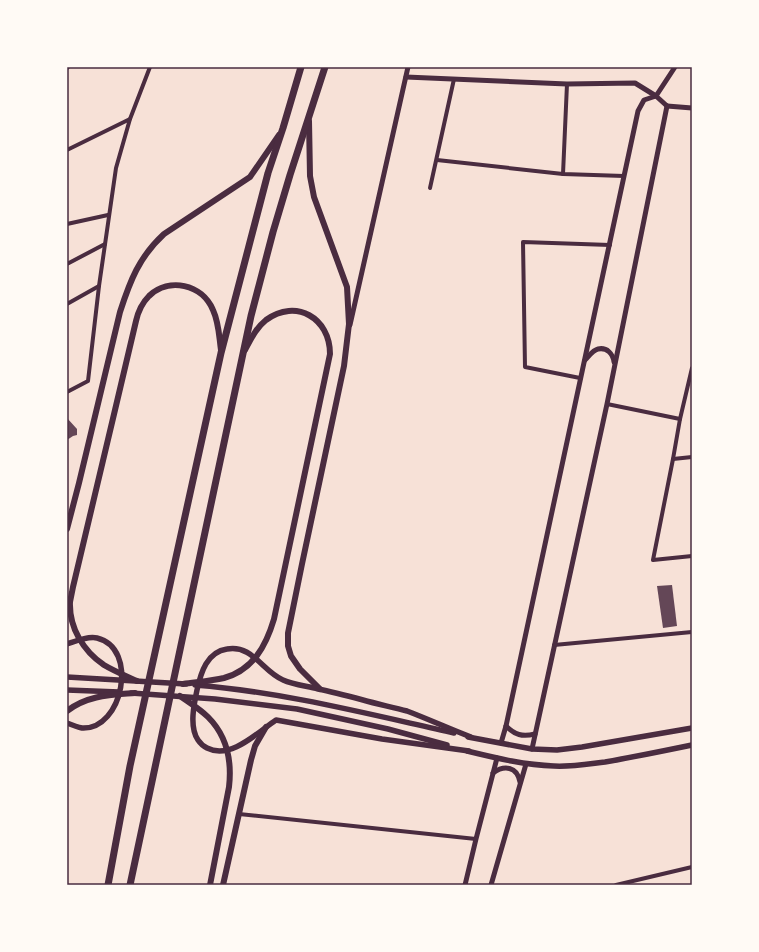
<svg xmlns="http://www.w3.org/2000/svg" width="759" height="952" font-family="Poppins,sans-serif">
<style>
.building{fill:#644757}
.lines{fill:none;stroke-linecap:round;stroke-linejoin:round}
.minor{stroke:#4a2c40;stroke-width:4}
.tertiary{stroke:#4a2c40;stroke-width:5}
.secondary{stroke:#4a2c40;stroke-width:5.5}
.primary{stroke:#4a2c40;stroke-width:6}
.trunk{stroke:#4a2c40;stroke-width:7}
.neatline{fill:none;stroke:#4a2c40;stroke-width:1.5}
</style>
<rect width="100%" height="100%" fill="#f7e1d7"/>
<g class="building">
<path d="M67 418 77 429V435L73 436 67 440Z"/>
<path d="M672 585 677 626 663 628 657 586Z"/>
</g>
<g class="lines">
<g class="minor">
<path d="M67 68 68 67"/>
<path d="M67 150 130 119"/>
<path d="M437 160 563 174 624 176"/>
<path d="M563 174 567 84"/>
<path d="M430 188 454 79"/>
<path d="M67 224 108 215"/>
<path d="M67 264 105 244"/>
<path d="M67 304 99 286"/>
<path d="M692 368 680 419 673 459 653 560 692 556"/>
<path d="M580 378 525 367 523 242 610 245"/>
<path d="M67 392 88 381 99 286 116 168 130 119 150 67"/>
<path d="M607 404 680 419"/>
<path d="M673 459 692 457"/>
<path d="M554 645 692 632"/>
<path d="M239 814 476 839"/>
<path d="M616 885 692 867"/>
</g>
<g class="tertiary">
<path d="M406 77 567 84 635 83 656 96 667 106"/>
<path d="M667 106 692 108"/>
<path d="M350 325 408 67"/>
<path d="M585 360C589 356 593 350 598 349 607 347 613 354 614 362"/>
<path d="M506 726C515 735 522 737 535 734"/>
<path d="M501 743 506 726 638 111 644 100 656 96 675 67"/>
<path d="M532 749 607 404 667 106"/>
<path d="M493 773C504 765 517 766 520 782"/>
<path d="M465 885 476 839 497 758"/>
<path d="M491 885 526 764"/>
</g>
<g class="secondary">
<path d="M67 644C76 641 88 636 97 638 139 648 123 730 82 728 77 727 72 725 67 723"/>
<path d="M67 677 186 684"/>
<path d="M195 685C283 692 368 714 454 733"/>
<path d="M67 690 119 692"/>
<path d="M131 693 215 699 297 709 388 729 447 745"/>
<path d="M468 737 532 749 557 750 582 747 692 728"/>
<path d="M467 751C496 758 524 765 554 766 571 767 588 764 605 762 634 757 663 751 692 745"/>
<path d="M469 751 382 739 276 720C258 732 231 760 207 748 203 746 200 743 198 740 189 727 194 704 197 690 201 672 207 652 227 649 252 644 263 672 283 680 294 685 307 686 318 689 333 692 348 696 363 700 377 704 392 707 407 711 428 719 450 729 471 737"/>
</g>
<g class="primary">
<path d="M309 121 310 176 314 197 347 287 349 324 344 366 302 564 288 633V646L291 656 300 669 320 689"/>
<path d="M67 529 79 483 120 312C130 281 139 257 164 234L250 177 279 135"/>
<path d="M137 681C126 676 114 671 104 665 83 651 69 627 70 602 71 597 72 592 73 587L115 410 136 321C138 312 142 303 149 296 169 277 202 284 213 310 219 323 219 336 221 350"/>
<path d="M183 684C197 682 211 681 224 678 253 670 266 646 274 619L330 354C330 318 296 298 266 320 256 328 251 339 245 350"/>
<path d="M180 696C190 703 200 709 208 717 228 737 232 761 229 787L210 885"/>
<path d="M67 711C88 695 111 695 135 693"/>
<path d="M223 885 251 760 255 746 266 727"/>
</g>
<g class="trunk">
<path d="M108 885 130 766 221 353 268 173 283 128 301 67"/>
<path d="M130 885 251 316 273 232 290 175 325 67"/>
</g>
</g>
<rect width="759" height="952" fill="none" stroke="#fffaf5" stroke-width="136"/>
<rect x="68" y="68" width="623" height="816" class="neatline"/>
</svg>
